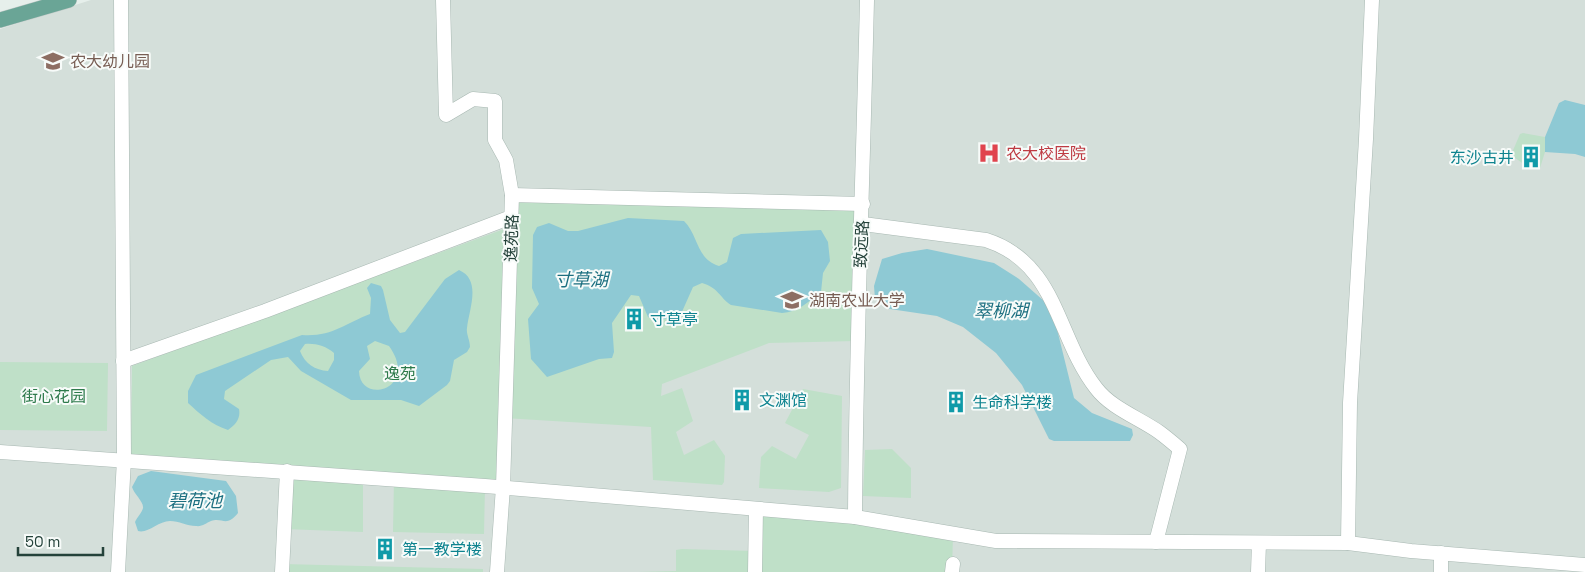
<svg xmlns="http://www.w3.org/2000/svg" width="1585" height="572" font-family="'Space Grotesk','Noto Sans SC',sans-serif">
<style>
.built{fill:#d4dfda}
.green{fill:#bfe0c8}
.water{fill:#8ec9d4;fill-rule:evenodd}
.lines{fill:none;stroke-linecap:round;stroke-linejoin:round}
.minor-casing{stroke:#a8b8b2;stroke-width:15}
.major-casing{stroke:#c2cac8;stroke-width:16}
.minor{stroke:#fff;stroke-width:14}
.major{stroke:#6aa596;stroke-width:15}
.labels{text-anchor:middle;stroke-width:4;stroke-linejoin:round;paint-order:stroke}
.education-label{font-size:16px;fill:#785e54;stroke:#f7fbf9;text-anchor:start}
.health-label{font-size:16px;fill:#be3a42;stroke:#f7fbf9;text-anchor:start}
.culture-label{font-size:16px;fill:#0d838f;stroke:#f7fbf9;text-anchor:start}
.street-label{font-size:16px;fill:#24423a;stroke:#f7fbf9}
.park-label{font-size:16px;fill:#2d7a4b;stroke:#f7fbf9}
.water-label{font-size:18px;font-style:italic;fill:#1c6f80;stroke:#f7fbf9}
</style>
<rect width="100%" height="100%" fill="#e6efeb"/>
<path class="built" d="M91 0H1585V572H0V29Z"/>
<g class="green">
<path d="M1523 133 1545 137V152L1540 168 1525 165 1511 155 1520 134Z"/>
<path d="M512 195 863 204 856 341 769 343 662 384 661 396 682 388 693 421 676 432 684 455 714 440 725 456 724 482 722 485 653 480 651 427 505 418Z"/>
<path d="M504 229 496 481 131 455 132 366Z"/>
<path d="M0 362 108 363 107 431 0 430Z"/>
<path d="M803 389 842 396 841 488 829 492 759 488 761 457 772 446 796 459 809 435 785 423Z"/>
<path d="M892 449 911 468V498L863 496 865 450Z"/>
<path d="M287 471 363 477V532L284 529Z"/>
<path d="M394 479 485 486 484 534 393 532Z"/>
<path d="M756 509 953 534 952 572H638L676 571V550L682 549 755 551Z"/>
<path d="M283 564 483 569V572H282Z"/>
</g>
<g class="water">
<path d="M1565 100 1585 105V157L1575 154 1545 152V137L1559 103Z"/>
<path d="M628 218 684 221C699 236 696 259 719 266L727 262 733 238 741 234 821 230 828 242 830 261 823 273 821 292C808 302 798 312 782 313L731 305C719 297 719 288 702 283L693 287 681 314 658 321 648 317 639 296 631 295 612 323 614 352 612 358 599 359 547 377 531 359 528 319 539 304 532 288 533 235 537 227 549 223 568 231H578Z"/>
<path d="M927 249 994 263 1019 279 1044 301 1055 321 1074 398 1092 413 1132 429 1133 435 1130 441H1054L1049 439 1022 385 996 353 963 327 937 316 890 309 875 299 874 286 882 259 902 253Z"/>
<path d="M459 270C482 280 469 309 467 328 466 334 470 340 470 347L467 352 454 360 450 381 447 385 419 406 401 400H351L301 371 288 357 271 360 225 391 224 399 239 409C241 419 235 425 228 430 212 425 200 414 188 403V391L196 375 302 335C332 337 344 324 370 314L371 298 367 288 371 283 381 286 383 290 390 320 400 333 405 332 445 279ZM375 341 389 346C420 389 360 406 359 371L370 359 367 346ZM305 344C315 343 326 346 334 353V360L328 371C315 370 305 364 300 351Z"/>
<path d="M151 471 226 481 236 496 238 513C226 528 223 517 211 521 206 523 202 527 196 526 187 526 179 521 170 521 158 521 148 534 138 531L135 522C137 517 142 513 143 508 144 502 134 494 132 487L138 476Z"/>
</g>
<g class="lines">
<g class="minor-casing">
<g id="minor">
<path d="M443 0 446 115 473 99 495 101V140L506 160 512 195"/>
<path d="M863 224 986 240C1058 263 1056 337 1096 388 1111 408 1139 418 1159 432 1166 437 1173 443 1180 449L1156 542"/>
<path d="M123 361 265 311 511 217"/>
<path d="M0 452 485 486 855 517 996 541 1348 543 1411 551 1585 565"/>
<path d="M855 517C856 345 863 172 867 0"/>
<path d="M1348 543 1350 403 1366 139 1372 0"/>
<path d="M118 572 124 459 121 0"/>
<path d="M282 572 287 471"/>
<path d="M497 572 503 487 512 195 863 204"/>
<path d="M755 572 756 509"/>
<path d="M952 572 953 564"/>
<path d="M1258 572 1259 543"/>
<path d="M1441 572V553"/>
</g>
</g>
<g class="major-casing">
<path id="major" d="M0 20 69 0"/>
</g>
<use href="#minor" class="minor"/>
<use href="#major" class="major"/>
</g>
<defs>
<g id="school-bare" transform="scale(1.725)"><path d="M0-5L7-2L0 1L-7-2ZM-4 1L0 2.5L4 1V4Q0 6-4 4Z" fill="#8d6e63" stroke="#f7fbf9" stroke-width="2.5" paint-order="stroke"/></g>
<g id="hospital-bare" transform="scale(1.725)"><path d="M-5-5h3v3.5h4V-5h3V5h-3V1.5h-4V5h-3Z" fill="#e0444e" stroke="#f7fbf9" stroke-width="2.5" paint-order="stroke"/></g>
<g id="building-bare" transform="scale(1.725)"><path d="M-4-6H4V6H1V3H-1V6H-4ZM-2.5-4.3h1.7v1.8h-1.7ZM.8-4.3h1.7v1.8H.8ZM-2.5-1h1.7V.8h-1.7ZM.8-1h1.7V.8H.8Z" fill="#0f9aa8" stroke="#f7fbf9" stroke-width="2.5" paint-order="stroke"/></g>
<g id="university-bare" transform="scale(1.725)"><path d="M0-5L7-2L0 1L-7-2ZM-4 1L0 2.5L4 1V4Q0 6-4 4Z" fill="#8d6e63" stroke="#f7fbf9" stroke-width="2.5" paint-order="stroke"/></g>
</defs>
<g fill-rule="evenodd">
<use href="#school-bare" x="53" y="61"/>
<use href="#hospital-bare" x="989" y="153"/>
<use href="#building-bare" x="1531" y="157"/>
<use href="#university-bare" x="792" y="300"/>
<use href="#building-bare" x="634" y="319"/>
<use href="#building-bare" x="742" y="400"/>
<use href="#building-bare" x="956" y="402"/>
<use href="#building-bare" x="385" y="549"/>
</g>
<g class="labels">
<g class="education-label">
<text x="70" y="67">农大幼儿园</text>
<text x="809" y="306">湖南农业大学</text>
</g>
<g class="health-label">
<text x="1006" y="159">农大校医院</text>
</g>
<g class="culture-label">
<text x="1514" y="163" text-anchor="end">东沙古井</text>
<text x="650" y="325">寸草亭</text>
<text x="759" y="406">文渊馆</text>
<text x="972" y="408">生命科学楼</text>
<text x="402" y="555">第一教学楼</text>
</g>
<g class="street-label">
<text transform="translate(511 238) rotate(-88)" y="6">逸苑路</text>
<text transform="translate(861 244) rotate(-87)" y="6">致远路</text>
</g>
<g class="park-label">
<text x="400" y="379">逸苑</text>
<text x="54" y="402">街心花园</text>
</g>
<g class="water-label">
<text x="581" y="286">寸草湖</text>
<text x="1001" y="317">翠柳湖</text>
<text x="195" y="507">碧荷池</text>
</g>
</g>
<path d="M18 547v8h85v-8" fill="none" stroke="#24423a" stroke-width="2.5"/>
<text x="25" y="547" font-size="15" fill="#24423a" stroke="#f7fbf9" stroke-width="4" paint-order="stroke">50 m</text>
</svg>
